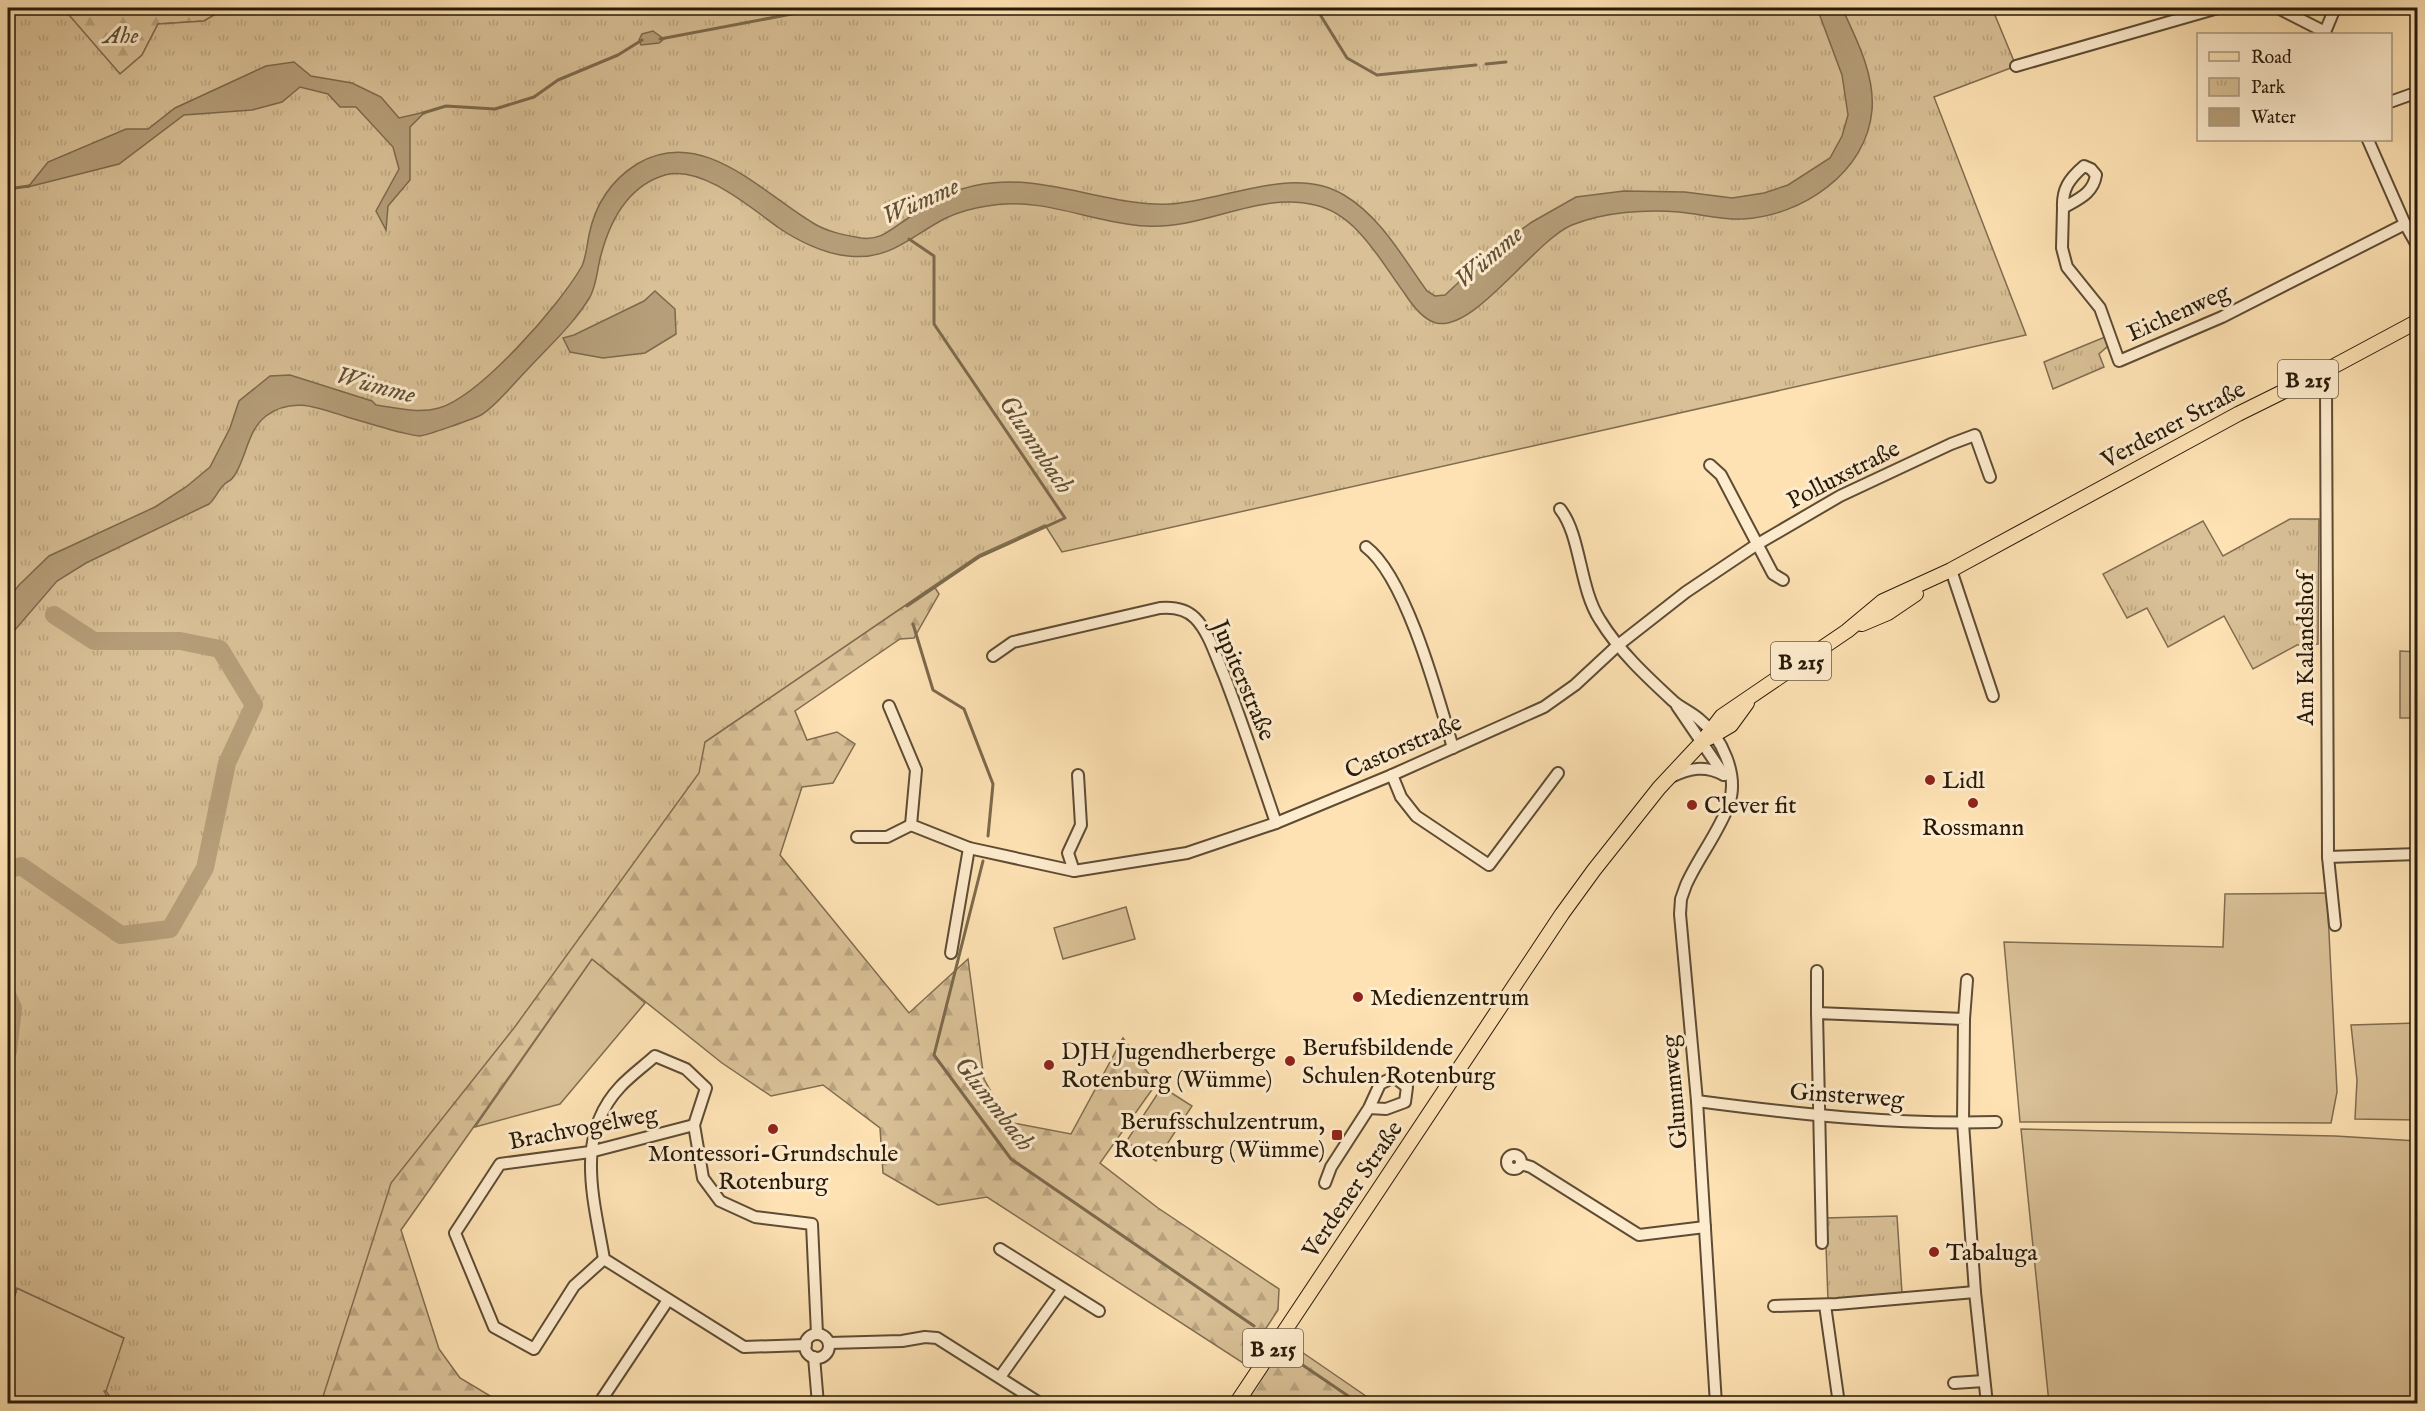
<svg xmlns="http://www.w3.org/2000/svg" width="2425" height="1411" font-family="'IM FELL English',serif">
<style>
.grass{fill:#d9c096;stroke:#806d50;stroke-width:1.5}
.forest{fill:url(#forest-firs);stroke:#806d50;stroke-width:1.5}
.park{fill:url(#park-tufts);stroke:#806d50;stroke-width:1.5}
.water{fill:#b59e79;stroke:#7c694c;stroke-width:1.5}
.lines{fill:none;stroke-linecap:round;stroke-linejoin:round}
.stream{stroke:#7c694c;stroke-width:3}
.river{stroke:#b59e79;stroke-width:18}
.minor-casing{stroke:#5d4c34;stroke-width:14}
.major-casing{stroke:#271a09;stroke-width:16}
.minor{stroke:#feecce;stroke-width:10}
.major{stroke:#fee2b3;stroke-width:14}
.poi-dot{fill:#8f2418;stroke:#feecce;stroke-width:2}
.labels{text-anchor:middle;stroke-width:6;stroke-linejoin:round;paint-order:stroke}
.shield{fill:#feecce;stroke:#685944;stroke-width:1.5}
.shield-label{font-size:22px;font-weight:bold;fill:#271a09}
.park-label{font-size:24px;font-style:italic;fill:#5c4c33;stroke:#feecce}
.street-label{font-size:24px;fill:#271a09;stroke:#feecce}
.poi-label{font-size:24px;fill:#271a09;stroke:#feecce;text-anchor:start}
.water-label{font-size:26px;font-style:italic;fill:#604f36;stroke:#feecce}
</style>
<defs>
<pattern id="forest-firs" width="22" height="20" patternUnits="userSpaceOnUse" patternTransform="scale(1.5)"><rect width="22" height="20" fill="#d9c096"/><path d="M5 1l3.5 6h-7zM16 11l3.5 6h-7z" fill="#baa480"/></pattern>
<pattern id="park-tufts" width="24" height="20" patternUnits="userSpaceOnUse" patternTransform="scale(1.5)"><rect width="24" height="20" fill="#d9c096"/><path d="M3 7l-1-3M5 7V3M7 7l1-3M15 17l-1-3M17 17v-4M19 17l1-3" fill="none" stroke="#baa480"/></pattern>
</defs>
<rect width="100%" height="100%" fill="#fee2b3"/>
<filter id="stains"><feTurbulence type="fractalNoise" baseFrequency=".00333" numOctaves="4"/><feColorMatrix values="0 0 0 0 .2 0 0 0 0 .09 0 0 0 0 .02 0 0 0 .5 -.17"/></filter>
<radialGradient id="worn" r=".72"><stop offset=".6" stop-color="#630" stop-opacity="0"/><stop offset="1" stop-color="#630" stop-opacity=".3"/></radialGradient>
<g class="grass">
<path d="M2400 651 2417 652V718H2400Z"/>
<path d="M2327 893 2337 1092 2331 1123 2020 1122 2004 942 2223 947 2225 894Z"/>
<path d="M1126 907 1135 939 1063 959 1054 928Z"/>
<path d="M592 959 645 1003 560 1104 475 1127Z"/>
<path d="M2417 1023V1120L2355 1119 2357 1080 2351 1025Z"/>
<path d="M1162 1087 1192 1106 1156 1161 1126 1142Z"/>
<path d="M2021 1129 2335 1136 2417 1141V1403H2049Z"/>
<path d="M17 1288 125 1338 110 1390 104 1391 111 1403 8 1404V1317Z"/>
</g>
<g class="forest">
<path d="M8 8H226L204 21 158 24 142 55 120 74 69 16Z"/>
<path d="M934 586 939 594 914 638 900 639 795 711 807 740 837 732 855 744 833 783 802 787 780 855 909 1013 968 959 984 1079 1008 1122 1071 1134 1123 1038 1156 1084 1100 1163 1158 1208 1279 1289 1278 1310 1243 1363 987 1197 938 1205 883 1173 880 1128 823 1085 771 1096 722 1063 592 959 401 1230 439 1349 460 1378 502 1403H118L110 1390 124 1338 17 1288 8 1317V1168L705 742Z"/>
<path d="M1280 1337 1376 1403 1236 1404Z"/>
</g>
<g class="park">
<path d="M8 8H49L69 15 120 74 142 55 158 24 204 21 226 8H1992L2016 66 1934 97 2026 335 1062 552 1045 525 979 555 705 742 699 773 514 1028 391 1183 321 1403H114L106 1391 124 1338 17 1288 8 1317Z"/>
<path d="M2105 337 2108 346 2099 354 2104 367 2053 389 2044 362Z"/>
<path d="M2290 519H2319L2318 644 2297 645 2253 669 2224 616 2168 647 2147 608 2127 618 2103 574 2203 521 2223 556Z"/>
<path d="M1897 1216 1902 1293 1828 1300 1825 1218Z"/>
</g>
<g class="water">
<path d="M1817 8H1842C1856 38 1875 75 1872 110 1867 172 1802 216 1743 219 1722 220 1700 214 1679 212 1646 209 1604 212 1572 225 1535 240 1475 332 1436 323 1422 319 1412 305 1405 294 1381 262 1357 214 1315 205 1258 191 1204 230 1146 226 1091 223 1044 196 987 206 973 208 959 212 946 218 912 235 891 261 848 256 825 254 798 241 779 228 751 208 702 165 665 175 628 186 610 221 601 255 597 269 597 284 590 297 573 325 549 346 527 370 514 383 496 406 481 415 473 419 428 435 420 436 414 436 405 433 399 432 381 427 364 422 347 417 319 408 292 396 266 416 248 430 247 454 236 473 228 486 231 476 221 488 217 493 214 500 209 504L86 563 57 581 8 638V599L19 585 49 556 155 507 186 487 210 467 230 428 239 401 270 376 290 375 372 401 376 405C396 408 418 414 439 408 480 396 560 305 582 266 586 257 587 245 589 235 595 205 610 181 637 164 702 125 761 192 813 223 827 232 845 235 861 238 881 241 891 229 907 219 923 209 944 195 962 189 1033 166 1100 207 1170 204 1225 201 1293 164 1344 195 1381 217 1403 258 1427 291L1435 296 1445 295 1498 246 1532 222 1576 197 1624 191 1685 192 1732 198 1764 193 1788 185 1830 158 1842 136 1848 115 1842 75Z"/>
<path d="M653 31 664 39 659 43 641 45 639 40 642 34Z"/>
<path d="M294 62 311 76 352 83 381 97 399 118 425 112 410 127V180L388 206 386 230 376 211 399 169 393 147 356 107H340L328 94 300 87 282 102 252 110 184 115 119 164 28 187 48 162 126 129H148L175 108 266 66Z"/>
<path d="M655 291 675 309 676 334 645 353 603 358 570 352 563 338 574 335 644 301Z"/>
</g>
<g class="lines">
<g class="stream">
<path d="M1316 8 1347 58 1377 75 1476 65"/>
<path d="M660 39 823 8"/>
<path d="M1486 64 1506 62"/>
<path d="M423 113 446 106 495 109 534 97 558 80 618 55 642 40"/>
<path d="M8 189 29 186"/>
<path d="M907 606 979 557 1065 518 934 324V256L909 239"/>
<path d="M913 624 933 690 964 709 993 784 988 836"/>
<path d="M983 861 934 1055 1011 1159 1254 1326"/>
<path d="M1282 1351 1360 1404"/>
</g>
<g class="river">
<path d="M8 870 21 866 121 935 170 929 205 868 227 763 254 705 220 649 180 641H94L54 615"/>
<path d="M8 997 13 1008 8 1052"/>
</g>
<g class="minor-casing">
<g id="minor">
<path d="M2278 8 2325 32"/>
<path d="M2326 34 2325 32 2335 8"/>
<path d="M2016 66 2218 8"/>
<path d="M2390 102 2418 92"/>
<path d="M2368 140 2405 224 2418 247"/>
<path d="M2063 208C2062 189 2069 179 2084 166L2091 169 2096 175C2093 194 2078 199 2063 208L2062 248 2067 267 2100 308 2119 361 2222 317 2405 224"/>
<path d="M2323 372 2326 387 2328 857 2335 925"/>
<path d="M1710 465 1721 475 1773 574 1783 580"/>
<path d="M1560 509C1581 535 1579 588 1600 620 1619 651 1646 676 1673 701 1681 708 1691 712 1699 719 1722 737 1739 775 1729 804 1719 832 1698 858 1686 885L1681 899 1680 914 1697 1101 1716 1404"/>
<path d="M1366 547C1406 577 1438 697 1453 748"/>
<path d="M1951 570 1993 696"/>
<path d="M993 656 1013 642 1160 608C1172 607 1186 609 1195 618 1209 632 1216 657 1224 675 1243 724 1259 773 1276 823"/>
<path d="M889 706 916 770 911 825 969 848 1074 871 1187 853 1276 823 1392 775 1544 707 1575 685 1617 646 1686 592 1756 545 1840 496 1951 444 1975 435 1990 477"/>
<path d="M1677 706 1724 775"/>
<path d="M1392 775 1401 797 1416 816 1489 865 1558 773"/>
<path d="M1671 777C1690 768 1705 765 1724 775"/>
<path d="M857 837H887L911 825"/>
<path d="M2328 857 2418 854"/>
<path d="M1074 871 1068 853 1081 825 1078 775"/>
<path d="M951 953 969 848"/>
<path d="M1817 971V1013"/>
<path d="M1964 1019 1967 980"/>
<path d="M1697 1101C1796 1114 1895 1125 1996 1122"/>
<circle cx="1514" cy="1162" r="7"/>
<path d="M1521 1164 1531 1167 1639 1235 1705 1227"/>
<path d="M1325 1183 1331 1167 1369 1108 1380 1084 1394 1077 1407 1087 1405 1102 1386 1109 1369 1108"/>
<path d="M1822 1243 1817 1013 1964 1019 1963 1123 1975 1292 1987 1404"/>
<path d="M1000 1249 1099 1311"/>
<path d="M604 1259 574 1286 534 1349 494 1327 455 1233 500 1164 590 1152 694 1125"/>
<path d="M1825 1305 1839 1404"/>
<path d="M1774 1306 1837 1304 1975 1292"/>
<circle cx="817" cy="1346" r="12"/>
<path d="M829 1343 902 1341 925 1337 937 1338 1041 1404"/>
<path d="M806 1345 744 1347 604 1259C594 1200 574 1136 620 1087 630 1076 644 1066 655 1056L686 1069 706 1088 694 1125 703 1178 720 1201 755 1217 812 1224 817 1334"/>
<path d="M814 1357 818 1404"/>
<path d="M1000 1377 1062 1290"/>
<path d="M1954 1383 1984 1381"/>
<path d="M603 1404 600 1402 668 1300"/>
</g>
</g>
<g class="major-casing">
<g id="major">
<path d="M1862 624 1888 613 1916 594"/>
<path d="M1709 738 1731 725 1747 703"/>
<path d="M1236 1404 1562 914 1594 870 1659 788 1702 742 1722 716 1847 631 1883 601 1951 570 2238 414 2323 372 2418 321"/>
</g>
</g>
<use href="#minor" class="minor"/>
<use href="#major" class="major"/>
</g>
<g class="poi-dot">
<circle cx="1930" cy="780" r="6"/>
<circle cx="1973" cy="803" r="6"/>
<circle cx="1692" cy="805" r="6"/>
<circle cx="1358" cy="997" r="6"/>
<circle cx="1290" cy="1061" r="6"/>
<circle cx="1049" cy="1065" r="6"/>
<circle cx="773" cy="1129" r="6"/>
<rect x="1331" y="1129" width="12" height="12" rx="3"/>
<circle cx="1934" cy="1252" r="6"/>
</g>
<g class="labels">
<g class="shield">
<rect x="2278" y="360" width="60" height="38" rx="4.5"/>
<rect x="1771" y="642" width="60" height="38" rx="4.5"/>
<rect x="1243" y="1329" width="60" height="38" rx="4.5"/>
</g>
<g class="shield-label">
<text x="2308" y="387">B 215</text>
<text x="1801" y="669">B 215</text>
<text x="1273" y="1356">B 215</text>
</g>
<g class="park-label">
<text x="121" y="43">Ahe</text>
</g>
<g class="street-label">
<text transform="translate(2178 312) rotate(-24)" y="8">Eichenweg</text>
<text transform="translate(2173 424) rotate(-28)" y="8">Verdener Straße</text>
<text transform="translate(1843 474) rotate(-27)" y="8">Polluxstraße</text>
<text transform="translate(2305 649) rotate(-90)" y="8">Am Kalandshof</text>
<text transform="translate(1244 680) rotate(67)" y="8">Jupiterstraße</text>
<text transform="translate(1403 746) rotate(-24)" y="8">Castorstraße</text>
<text transform="translate(1674 1092) rotate(-95)" y="8">Glummweg</text>
<text transform="translate(1847 1095) rotate(4)" y="8">Ginsterweg</text>
<text transform="translate(583 1127) rotate(-11)" y="8">Brachvogelweg</text>
<text transform="translate(1352 1189) rotate(-56)" y="8">Verdener Straße</text>
</g>
<g class="poi-label">
<text x="1942" y="788">Lidl</text>
<text x="1704" y="813">Clever fit</text>
<text x="1973" y="835" text-anchor="middle">Rossmann</text>
<text x="1370" y="1005">Medienzentrum</text>
<text x="1302" y="1055">Berufsbildende<tspan x="1302" dy="28">Schulen Rotenburg</tspan></text>
<text x="1061" y="1059">DJH Jugendherberge<tspan x="1061" dy="28">Rotenburg (Wümme)</tspan></text>
<text x="1325" y="1129" text-anchor="end">Berufsschulzentrum,<tspan x="1325" dy="28">Rotenburg (Wümme)</tspan></text>
<text x="773" y="1161" text-anchor="middle">Montessori-Grundschule<tspan x="773" dy="28">Rotenburg</tspan></text>
<text x="1946" y="1260">Tabaluga</text>
</g>
<g class="water-label">
<text transform="translate(920 200) rotate(-24)" y="9">Wümme</text>
<text transform="translate(1488 256) rotate(-41)" y="9">Wümme</text>
<text transform="translate(376 384) rotate(15)" y="9">Wümme</text>
<text transform="translate(1037 444) rotate(56)" y="9">Glummbach</text>
<text transform="translate(995 1103) rotate(52)" y="9">Glummbach</text>
</g>
</g>
<rect width="2425" height="1411" fill="none" stroke="#fee2b3" stroke-width="30"/>
<rect x="9" y="9" width="2407" height="1393" fill="none" stroke="#271a09" stroke-width="3"/>
<rect x="15" y="15" width="2395" height="1381" fill="none" stroke="#271a09" stroke-width="1.5"/>
<rect x="2197" y="33" width="195" height="108" fill="#feecce" stroke="#a8987f" stroke-width="1.5"/>
<rect x="2209" y="52" width="30" height="9" fill="#fee2b3" stroke="#a8987f" stroke-width="1.5"/>
<text x="2251" y="63" font-size="18" fill="#271a09">Road</text>
<rect x="2209" y="78" width="30" height="18" fill="url(#park-tufts)" stroke="#a8987f" stroke-width="1.5"/>
<text x="2251" y="93" font-size="18" fill="#271a09">Park</text>
<rect x="2209" y="108" width="30" height="18" fill="#b59e79" stroke="#a8987f" stroke-width="1.5"/>
<text x="2251" y="123" font-size="18" fill="#271a09">Water</text>
<rect width="100%" height="100%" filter="url(#stains)"/>
<rect width="100%" height="100%" fill="url(#worn)"/>
</svg>
